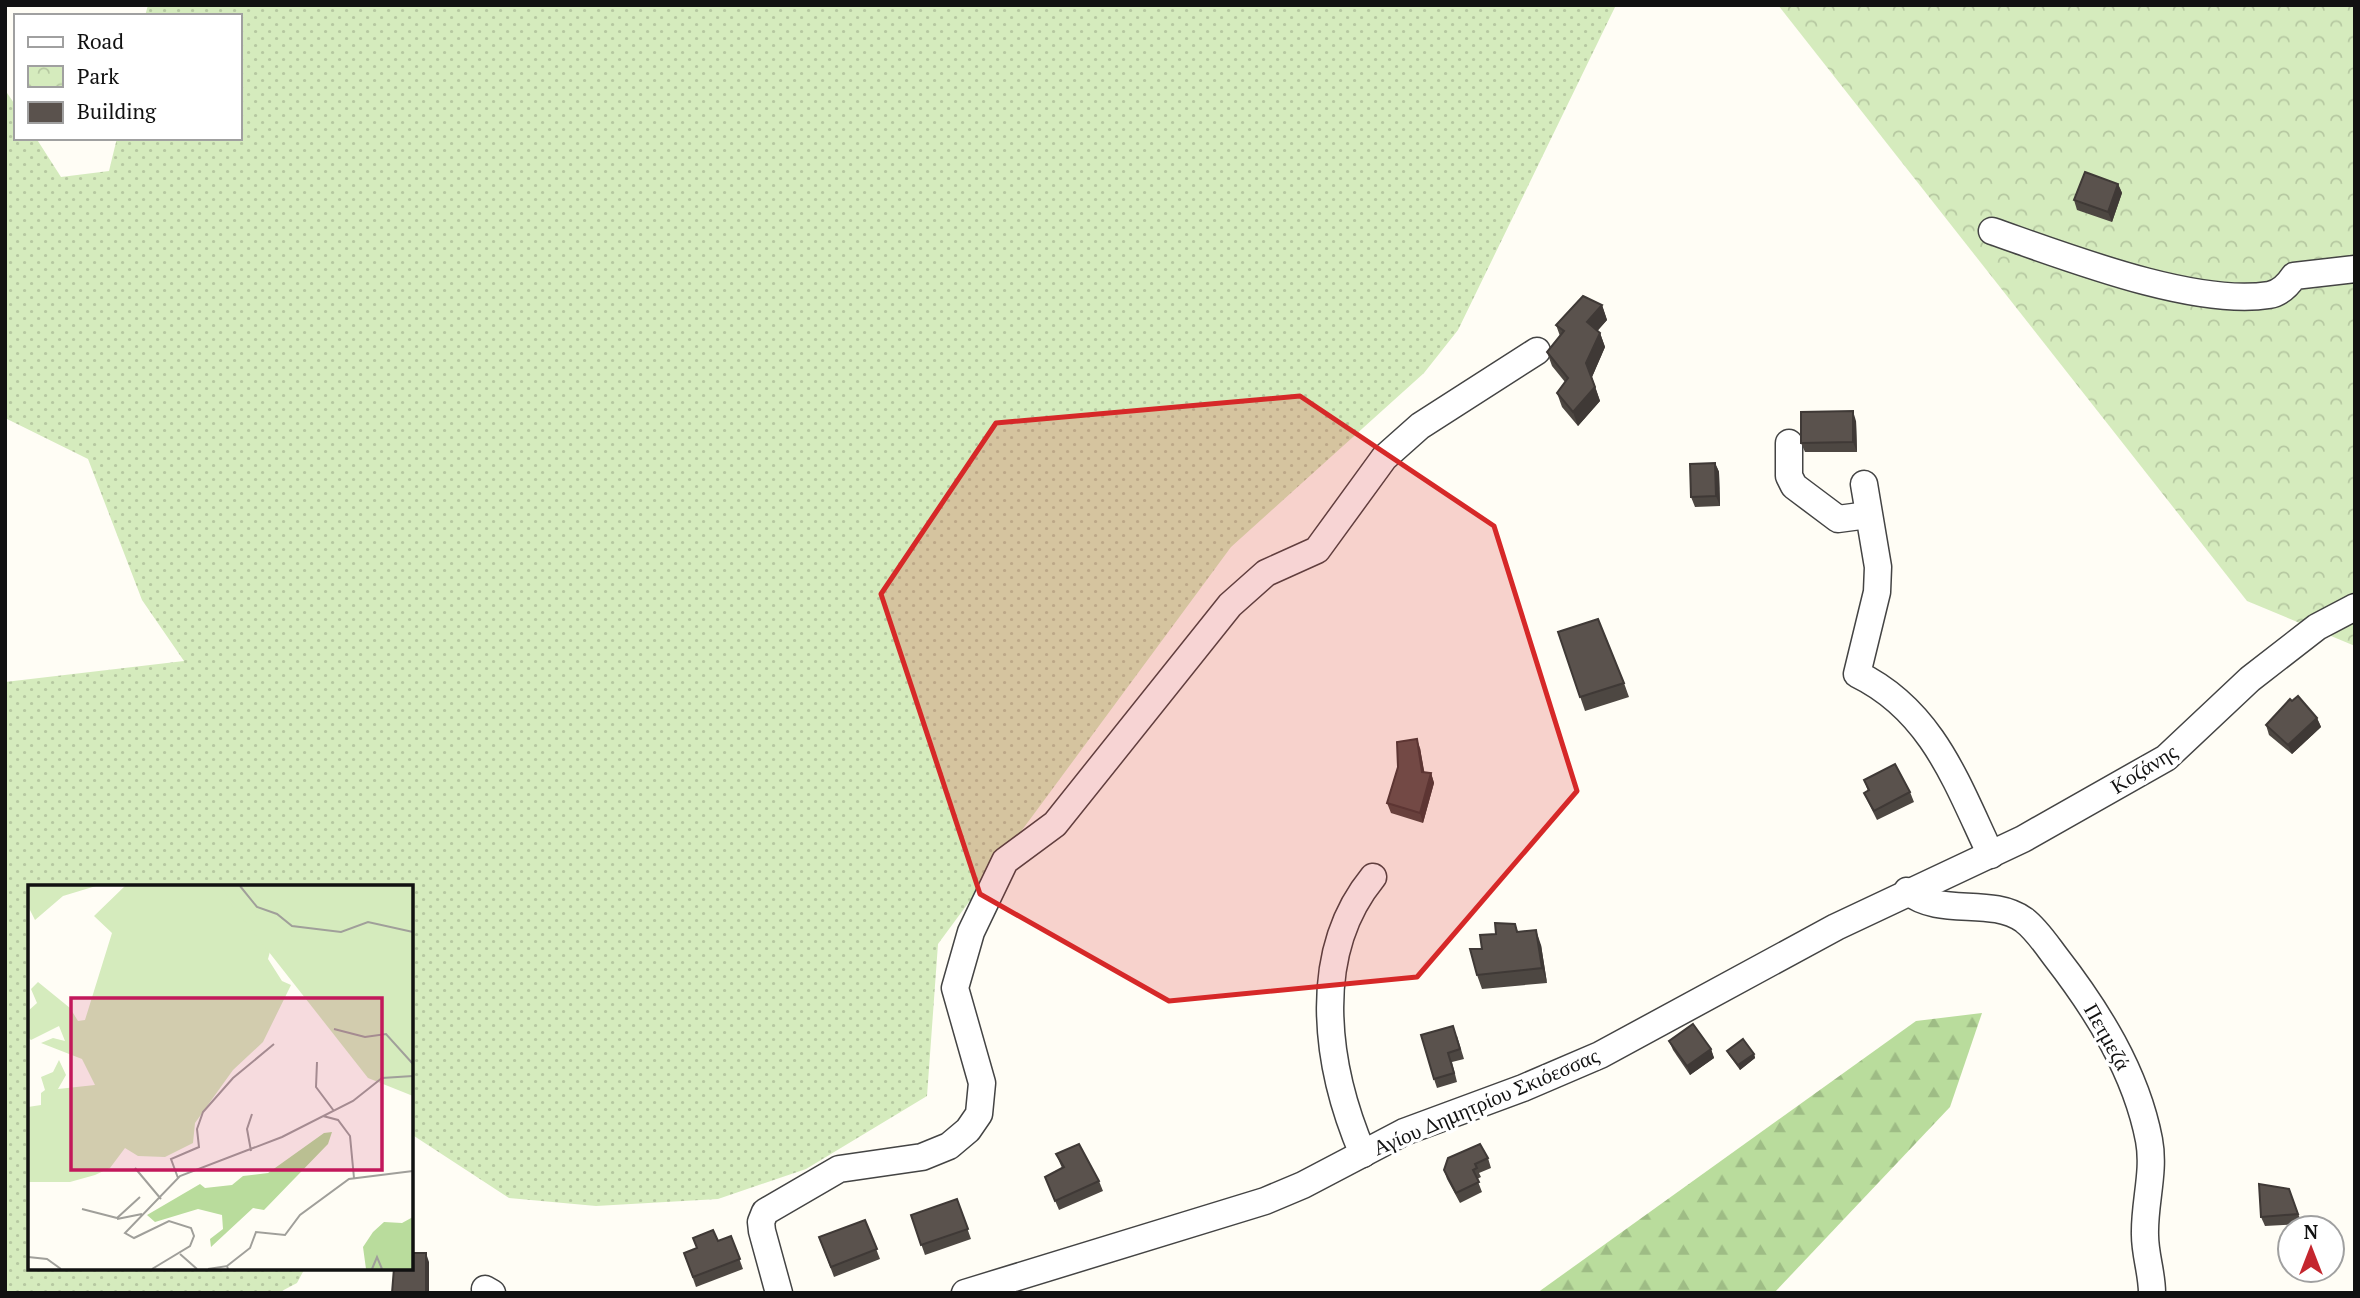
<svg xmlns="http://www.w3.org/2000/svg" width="2360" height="1298" font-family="'PT Serif',serif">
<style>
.grass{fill:url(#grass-dots)}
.forest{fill:url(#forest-firs)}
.park{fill:url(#park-crowns)}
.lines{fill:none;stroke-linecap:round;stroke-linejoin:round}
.minor-casing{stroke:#444;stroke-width:29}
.minor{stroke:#fff;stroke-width:26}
.wall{fill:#4d4742}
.shaded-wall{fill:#3f3936}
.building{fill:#5a524d;stroke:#3f3936;stroke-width:2}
.marked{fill:#d62828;fill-opacity:0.2;stroke:#d62828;stroke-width:5;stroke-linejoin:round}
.labels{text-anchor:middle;stroke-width:7;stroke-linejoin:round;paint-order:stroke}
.street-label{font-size:21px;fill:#111;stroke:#fff}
.inset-road{fill:none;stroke:#a09f9a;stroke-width:2}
.view{fill:#c2185b;fill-opacity:0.15;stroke:#c2185b;stroke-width:3.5}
.inset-edge{fill:none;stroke:#111;stroke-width:3.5}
</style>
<defs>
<pattern id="grass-dots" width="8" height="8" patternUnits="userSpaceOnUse" patternTransform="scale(1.75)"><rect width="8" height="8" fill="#d5ebbd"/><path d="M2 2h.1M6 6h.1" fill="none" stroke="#b6c8a1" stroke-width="1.8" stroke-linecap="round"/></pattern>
<pattern id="forest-firs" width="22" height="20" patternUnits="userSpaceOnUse" patternTransform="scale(1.75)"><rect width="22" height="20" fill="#b9dc9c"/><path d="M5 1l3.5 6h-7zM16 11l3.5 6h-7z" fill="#9ebc85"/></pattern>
<pattern id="park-crowns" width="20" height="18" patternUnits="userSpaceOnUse" patternTransform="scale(1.75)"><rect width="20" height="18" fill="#d5ebbd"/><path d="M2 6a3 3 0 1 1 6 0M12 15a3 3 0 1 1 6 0" fill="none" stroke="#b6c8a1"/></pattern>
</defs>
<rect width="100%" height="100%" fill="#fffdf5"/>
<path class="grass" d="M148 5H1616L1458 330 1424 373 1231 547 938 944 927 1096 806 1169 718 1199 596 1206 509 1198 411 1134V887H30V1268H305L297 1283 278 1293H5V682L184 661 142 600 88 459 5 418V90L16 106V138H36L61 177 109 171 117 138H240V16H145Z"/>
<path class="forest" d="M1982 1013 1950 1107 1774 1293H1537L1916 1021Z"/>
<path class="park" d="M1778 5H2355V646L2247 601Z"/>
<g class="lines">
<g class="minor-casing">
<g id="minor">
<path d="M1992 231C2064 256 2194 307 2269 295 2281 293 2288 285 2294 276L2355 269"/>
<path d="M1789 443V476L1794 486 1838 519 1868 515"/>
<path d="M1864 484 1878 567 1877 592 1857 674C1933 711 1957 784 1991 855"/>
<path d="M1907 891C1941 918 1990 896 2024 920 2036 929 2046 944 2055 956 2097 1010 2136 1072 2149 1140 2155 1172 2144 1203 2145 1235 2145 1255 2152 1273 2152 1293"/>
<path d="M1363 1154C1326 1068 1309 955 1373 877"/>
<path d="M485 1289 492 1293"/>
<path d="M779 1293 762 1231 761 1222 765 1212 839 1169 922 1157 949 1146 968 1130 979 1114 982 1083 955 988 971 932 1005 861 1055 824 1230 605 1266 573 1317 550 1384 458 1420 426 1537 351"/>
<path d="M965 1293 1265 1201 1303 1185 1404 1132 1523 1088 1600 1055 1836 927 2023 839 2166 758 2250 679 2317 627 2355 607"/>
</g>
</g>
<use href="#minor" class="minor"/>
</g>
<g class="wall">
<path d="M2118 184 2122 193 2112 222 2077 210 2074 200Z"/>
<path d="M1602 305 1607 320 1597 331 1600 333 1605 347 1592 377 1600 401 1578 426 1562 407 1557 393 1565 382 1552 366 1547 352 1560 336 1556 325Z"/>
<path d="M1856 421 1857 452H1805L1801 443Z"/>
<path d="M1715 463 1719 472 1720 506 1695 507 1691 497Z"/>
<path d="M1558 632 1624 683 1629 697 1585 711Z"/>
<path d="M2292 701 2317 718 2321 727 2292 754 2269 735 2266 725Z"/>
<path d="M1420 748 1424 772 1431 773 1434 783 1423 823 1391 813 1387 803Z"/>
<path d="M1864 780 1910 792 1914 802 1877 820 1868 802 1864 793 1868 791Z"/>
<path d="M1515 924 1518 932 1541 945 1547 983 1482 989 1477 975 1482 949 1496 934Z"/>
<path d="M1457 1036 1464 1059 1452 1062 1457 1082 1437 1088 1434 1079Z"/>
<path d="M1669 1041 1711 1049 1714 1058 1690 1075 1673 1050Z"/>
<path d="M1727 1051 1754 1054 1755 1058 1740 1070 1729 1055Z"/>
<path d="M1056 1154 1099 1181 1103 1191 1059 1210 1045 1177 1062 1168Z"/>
<path d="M1488 1158 1491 1168 1479 1173 1481 1177 1477 1179 1482 1192 1460 1203 1447 1179 1444 1170Z"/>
<path d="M2289 1189 2302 1224 2265 1226 2261 1217Z"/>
<path d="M957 1199 971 1239 925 1255 911 1215Z"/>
<path d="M865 1220 880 1259 834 1277 819 1237Z"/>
<path d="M731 1236 743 1269 696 1287 684 1253Z"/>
</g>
<g class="shaded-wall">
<path d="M2118 184 2122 193 2112 222 2108 212Z"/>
<path d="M1602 305 1607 320 1593 336 1587 322Z"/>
<path d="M1600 333 1605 347 1592 377 1586 363Z"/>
<path d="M1595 387 1600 401 1578 426 1573 412Z"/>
<path d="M1853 411 1856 421 1857 452 1853 442Z"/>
<path d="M1715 463 1719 472 1720 506 1716 496Z"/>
<path d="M2317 718 2321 727 2292 754 2288 745Z"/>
<path d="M1417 739 1420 748 1426 781 1422 772Z"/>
<path d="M1431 773 1434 783 1423 823 1420 813Z"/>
<path d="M1536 930 1541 945 1547 983 1542 968Z"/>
<path d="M1711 1049 1714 1058 1690 1075 1687 1066Z"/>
<path d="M1754 1054 1755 1058 1740 1070 1738 1065Z"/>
<path d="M426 1253 429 1262V1293H426Z"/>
</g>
<g class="building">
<path d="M2085 172 2118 184 2108 212 2074 200Z"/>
<path d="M1583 296 1602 305 1587 322 1600 333 1586 363 1595 387 1573 412 1557 393 1568 378 1547 352 1564 331 1556 325Z"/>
<path d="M1853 411V442L1801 443V412Z"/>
<path d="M1715 463 1716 496 1691 497 1690 464Z"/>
<path d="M1598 619 1624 683 1580 697 1558 632Z"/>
<path d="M2298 696 2317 718 2288 745 2266 725 2290 699 2292 701Z"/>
<path d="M1417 739 1422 772 1431 773 1420 813 1387 803 1398 767 1397 742Z"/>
<path d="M1895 764 1910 792 1874 811 1864 793 1869 790 1864 780Z"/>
<path d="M1495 923 1515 924 1517 932 1536 930 1542 968 1477 975 1470 949H1482L1480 935 1496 934Z"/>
<path d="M1693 1024 1711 1049 1687 1066 1669 1041Z"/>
<path d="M1453 1026 1460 1049 1448 1053 1454 1073 1434 1079 1421 1035Z"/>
<path d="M1743 1039 1754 1054 1738 1065 1727 1051Z"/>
<path d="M1079 1144 1099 1181 1055 1201 1045 1177 1064 1167 1056 1154Z"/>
<path d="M1480 1144 1488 1158 1475 1164 1477 1168 1473 1170 1479 1182 1456 1193 1444 1170 1448 1158Z"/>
<path d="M2259 1184 2289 1189 2298 1214 2261 1217Z"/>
<path d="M957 1199 968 1229 921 1245 911 1215Z"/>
<path d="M865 1220 877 1249 831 1267 819 1237Z"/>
<path d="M713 1230 718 1241 731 1236 740 1259 693 1277 684 1253 697 1248 693 1238Z"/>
<path d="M411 1253H426V1293H392L394 1268H411Z"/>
</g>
<path class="marked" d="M1300 396 1494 526 1577 791 1417 977 1169 1001 980 894 881 594 996 423Z"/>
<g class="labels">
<g class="street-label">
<text transform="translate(2144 769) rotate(-32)" y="7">Κοζάνης</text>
<text transform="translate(2107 1037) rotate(61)" y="7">Πετμεζά</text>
<text transform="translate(1486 1102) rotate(-23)" y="7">Αγίου Δημητρίου Σκιόεσσας</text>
</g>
</g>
<g transform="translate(28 885)">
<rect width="385" height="385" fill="#fffdf5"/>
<path d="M0 1H68L35 11 7 35 0 21ZM97 1H211L250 37 240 74 254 96 263 100 235 157 205 185 167 238 165 258 137 272 110 271 97 263 82 283 67 290 42 297H0V222L13 220V208L17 205 13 192 25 187 31 175 38 190 30 204 67 200 54 174 13 158 25 153 37 156 31 141 3 155 0 152V126L9 118 3 104 10 97 42 123 50 136 57 135 84 48 66 31Z" fill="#d5ebbd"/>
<path d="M304 247 300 259 236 325 225 323 183 362 182 354 195 344 194 330 170 324 127 337 119 330 172 299 177 303 204 300 215 291 240 288 296 248ZM385 332V384H338L335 362 345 347 356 337 374 338Z" fill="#b9dc9c"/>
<path d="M194 1H385V211L340 193 204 20Z" fill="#d5ebbd"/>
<path class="inset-road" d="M212 1 229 22 249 29 264 41 313 47 340 37 385 47M306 144 337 152 358 149 385 179M289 177 288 202 306 226M295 231 310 235 322 251 326 293M223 266 219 244 224 229M107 283 133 314M150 293 143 274 171 262 169 244 175 227 205 193 246 159M54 324 89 333M89 333 112 312M89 334 114 329M152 369 169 384M0 372 19 374 33 384M199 381 222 363 228 347 257 350 272 330 321 294 385 286M124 384 162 361 166 351 163 343 141 336 106 353 97 348 152 291 254 252 325 216 354 193 385 191M180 384 199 381 200 384M344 384 349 372 354 384"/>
<path class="view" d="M43 113H354V285H43Z"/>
<rect width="385" height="385" class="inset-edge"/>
</g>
<rect width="2360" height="1298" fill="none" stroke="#111111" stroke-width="14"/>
<rect x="14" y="14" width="228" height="126" fill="#ffffff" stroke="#a0a0a0" stroke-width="2"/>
<rect x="28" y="37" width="35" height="10" fill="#ffffff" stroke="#a0a0a0" stroke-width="2"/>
<text x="77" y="49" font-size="21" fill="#111111">Road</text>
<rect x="28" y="66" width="35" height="21" fill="url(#park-crowns)" stroke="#a0a0a0" stroke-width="2"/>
<text x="77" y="84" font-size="21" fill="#111111">Park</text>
<rect x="28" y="102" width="35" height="21" fill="#5a524d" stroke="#a0a0a0" stroke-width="2"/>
<text x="77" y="119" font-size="21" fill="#111111">Building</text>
<g transform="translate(2311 1249)"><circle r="33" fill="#ffffff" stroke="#a0a0a0" stroke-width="2"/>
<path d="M0-5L12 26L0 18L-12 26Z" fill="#c4262e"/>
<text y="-10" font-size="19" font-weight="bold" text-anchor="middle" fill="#111111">N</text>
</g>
</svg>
